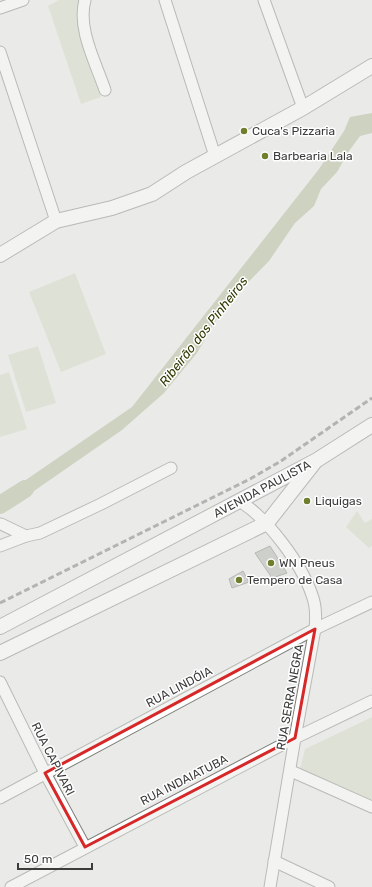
<svg xmlns="http://www.w3.org/2000/svg" width="372" height="887" font-family="Rubik,sans-serif">
<style>
.green{fill:#d1d6c1}
.water{fill:#abb493}
.lines{fill:none;stroke-linecap:round;stroke-linejoin:round}
.river{stroke:#abb493;stroke-width:18}
.building{fill:#aeafab;stroke:#787975}
.minor-casing{stroke:#7e7f7b;stroke-width:13}
.major-casing{stroke:#7e7f7b;stroke-width:16}
.minor{stroke:#fff;stroke-width:11}
.major{stroke:#fff;stroke-width:14}
.rail{stroke:#71716f;stroke-width:3;stroke-dasharray:6 3;stroke-linecap:butt}
.marked{fill:none;stroke:#d62828;stroke-width:3;stroke-linejoin:round}
.poi-dot{fill:#6f7f2d;stroke:#fff;stroke-width:1.5}
.labels{text-anchor:middle;stroke-width:3;stroke-linejoin:round;paint-order:stroke}
.poi-label{font-size:12px;fill:#3c3c3b;stroke:#fff;text-anchor:start}
.street-label{font-size:12px;fill:#3c3c3b;stroke:#fff}
.water-label{font-size:13px;font-style:italic;fill:#303901;stroke:#fff}
</style>
<rect width="100%" height="100%" fill="#eaebe8"/>
<g class="green">
<path d="M59 0H81L78 19 101 97 81 104 48 6Z"/>
<path d="M75 273 106 354 61 372 29 292Z"/>
<path d="M38 346 56 403 26 412 8 355Z"/>
<path d="M9 372 27 429 0 437V375Z"/>
<path d="M357 511 365 523 372 519V546L369 548 346 527Z"/>
<path d="M372 717V800L300 769 305 749Z"/>
</g>
<path class="water" d="M372 113V133L360 136 349 151 337 172 321 189 314 206 295 223 269 261 223 308 197 353 164 393 122 430 8 509 1 497 132 407 319 169 344 131 350 117Z"/>
<g class="lines">
<path class="river" d="M0 505 25 489"/>
</g>
<g class="building">
<path d="M270 546 287 573 272 578 255 553Z"/>
<path d="M243 571 249 582 232 588 229 579Z"/>
</g>
<g class="lines">
<g class="minor-casing">
<g id="minor">
<path d="M85 0C77 29 96 63 105 90"/>
<path d="M165 0 215 156"/>
<path d="M264 0 303 108"/>
<path d="M0 8 23 0"/>
<path d="M0 52 56 221"/>
<path d="M239 501C267 517 302 565 312 595 316 605 316 619 315 629L295 738 270 887"/>
<path d="M1 524 26 536 40 533 101 504 171 468"/>
<path d="M0 546 26 536"/>
<path d="M0 682 45 773 85 847"/>
<path d="M291 771 372 807"/>
<path d="M0 798 315 629 372 602"/>
<path d="M274 861 329 887"/>
<path d="M11 887 295 738 372 701"/>
</g>
</g>
<g class="major-casing">
<g id="major">
<path d="M0 255 56 221 112 208 152 194 186 172 303 108 372 66"/>
<path d="M0 627 317 460 372 425"/>
<path d="M0 653 267 523 314 463"/>
</g>
</g>
<use href="#minor" class="minor"/>
<use href="#major" class="major"/>
<path class="rail" d="M0 603 250 479 281 461 372 398"/>
</g>
<path d="M0 0H372V887H0ZM315 629 295 738 85 847 45 773Z" fill="#eaebe8" fill-opacity=".55" fill-rule="evenodd"/>
<path class="marked" d="M315 629 295 738 85 847 45 773Z"/>
<g class="poi-dot">
<circle cx="244" cy="131" r="4"/>
<circle cx="265" cy="156" r="4"/>
<circle cx="307" cy="501" r="4"/>
<circle cx="271" cy="563" r="4"/>
<circle cx="239" cy="580" r="4"/>
</g>
<g class="labels">
<g class="poi-label">
<text x="252" y="135">Cuca's Pizzaria</text>
<text x="273" y="160">Barbearia Lala</text>
<text x="315" y="505">Liquigas</text>
<text x="279" y="567">WN Pneus</text>
<text x="247" y="584">Tempero de Casa</text>
</g>
<g class="street-label">
<text transform="translate(262 489) rotate(-28)" y="4">AVENIDA PAULISTA</text>
<text transform="translate(179 687) rotate(-28)" y="4">RUA LINDÓIA</text>
<text transform="translate(290 697) rotate(-80)" y="4">RUA SERRA NEGRA</text>
<text transform="translate(53 759) rotate(63)" y="4">RUA CAPIVARI</text>
<text transform="translate(184 780) rotate(-27)" y="4">RUA INDAIATUBA</text>
</g>
<g class="water-label">
<text transform="translate(203 331) rotate(-52)" y="5">Ribeirão dos Pinheiros</text>
</g>
</g>
<path d="M18 863v6h74v-6" fill="none" stroke="#3c3c3b" stroke-width="2"/>
<text x="24" y="863" font-size="12" fill="#3c3c3b" stroke="#ffffff" stroke-width="3" paint-order="stroke">50 m</text>
</svg>
